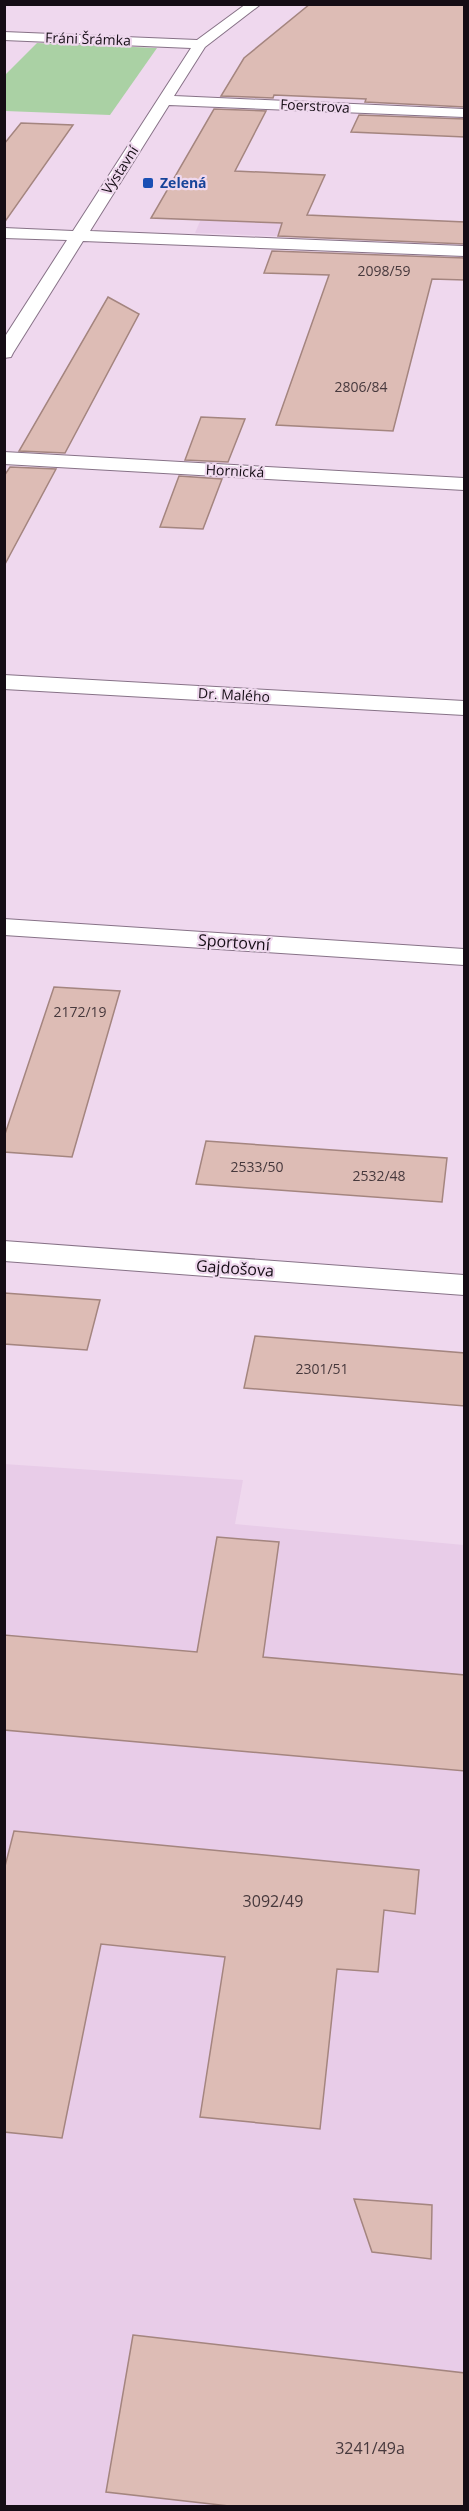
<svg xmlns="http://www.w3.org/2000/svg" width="469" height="2511" font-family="'Open Sans',sans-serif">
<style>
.built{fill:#e8cce8}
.green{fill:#aad1a4}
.building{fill:#ddbcb5;stroke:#a4857f;stroke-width:1.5}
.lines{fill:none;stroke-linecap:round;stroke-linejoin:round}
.minor-casing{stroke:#877287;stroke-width:2}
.minor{fill:#fff;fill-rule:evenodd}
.transit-dot{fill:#1a4fb4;stroke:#efd8ee;stroke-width:2}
.labels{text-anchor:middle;stroke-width:4.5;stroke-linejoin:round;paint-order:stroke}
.far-street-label{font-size:14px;fill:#150d15;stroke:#efd8ee}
.far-transit-label{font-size:14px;font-weight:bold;fill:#164399;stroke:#efd8ee;text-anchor:start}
.number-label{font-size:14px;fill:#47393d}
.street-label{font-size:16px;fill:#150d15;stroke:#efd8ee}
.near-number-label{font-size:16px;fill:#47393d}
</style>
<rect width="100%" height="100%" fill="#efd8ee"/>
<g class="built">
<path d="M204 212 406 220 401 241 195 233Z"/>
<path d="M4 1464 243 1480 235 1524 464 1545V2506H5Z"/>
</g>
<path class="green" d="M37 43 157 48 110 115 5 111V75Z"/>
<g class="building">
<path d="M310 4H465V107L365 102 366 99 274 95 273 98 221 96 244 58Z"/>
<path d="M214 109 266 111 235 171 325 175 307 215 465 222V244L278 236 282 223 151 218Z"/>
<path d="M359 115 465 119V137L351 132Z"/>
<path d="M21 123 73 125 4 223V144Z"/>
<path d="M272 251 465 258V280L432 279 393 431 276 425 329 275 264 273Z"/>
<path d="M108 297 139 314 65 453 19 451Z"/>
<path d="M201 417 245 419 228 462 185 460Z"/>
<path d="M10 467 56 469 4 566V476Z"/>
<path d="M179 476 222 479 203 529 160 527Z"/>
<path d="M54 987 120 991 72 1157 4 1152V1137Z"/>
<path d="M206 1141 447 1158 442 1202 196 1184Z"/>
<path d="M4 1293 100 1300 87 1350 4 1344Z"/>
<path d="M255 1336 465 1353V1406L244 1388Z"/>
<path d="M217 1537 279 1542 263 1657 465 1675V1771L4 1730V1635L197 1652Z"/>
<path d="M14 1831 419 1870 415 1914 384 1910 378 1972 337 1969 320 2129 200 2117 225 1957 101 1944 62 2138 4 2132V1870Z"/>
<path d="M354 2199 432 2205 431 2259 372 2252Z"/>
<path d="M133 2335 465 2373V2506H229L106 2492Z"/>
</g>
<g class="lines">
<g class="minor-casing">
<g id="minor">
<path d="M246 4H261L205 47 174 96 464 109V117L169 105 90 231 464 246V256L83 241 13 353 11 357 4 358V338L67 240 4 238V228L73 231 191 48 4 40V32L197 40Z"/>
<path d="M4 452 464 478V490L4 464Z"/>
<path d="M4 675 464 701V715L4 689Z"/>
<path d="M4 919 464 949V965L4 935Z"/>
<path d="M4 1241 464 1275V1295L4 1261Z"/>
</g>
</g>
<use href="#minor" class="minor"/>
</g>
<rect class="transit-dot" x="142" y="177" width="12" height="12" rx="3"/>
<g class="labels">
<g class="far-street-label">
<text transform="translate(88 39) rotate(2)" y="5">Fráni Šrámka</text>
<text transform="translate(315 106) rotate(3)" y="5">Foerstrova</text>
<text transform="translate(120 170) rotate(-57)" y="5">Výstavní</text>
<text transform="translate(235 471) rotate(3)" y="5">Hornická</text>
<text transform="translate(234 695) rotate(3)" y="5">Dr. Malého</text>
</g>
<g class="far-transit-label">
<text x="160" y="188">Zelená</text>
</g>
<g class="number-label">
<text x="384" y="276">2098/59</text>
<text x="361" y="392">2806/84</text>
<text x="80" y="1017">2172/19</text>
<text x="257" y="1172">2533/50</text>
<text x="379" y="1181">2532/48</text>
<text x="322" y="1374">2301/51</text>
</g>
<g class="street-label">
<text transform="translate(234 942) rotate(4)" y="6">Sportovní</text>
<text transform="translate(235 1268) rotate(4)" y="6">Gajdošova</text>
</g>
<g class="near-number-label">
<text x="273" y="1907">3092/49</text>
<text x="370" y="2454">3241/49a</text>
</g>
</g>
<rect width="469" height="2511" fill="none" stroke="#150d15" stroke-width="12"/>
</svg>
